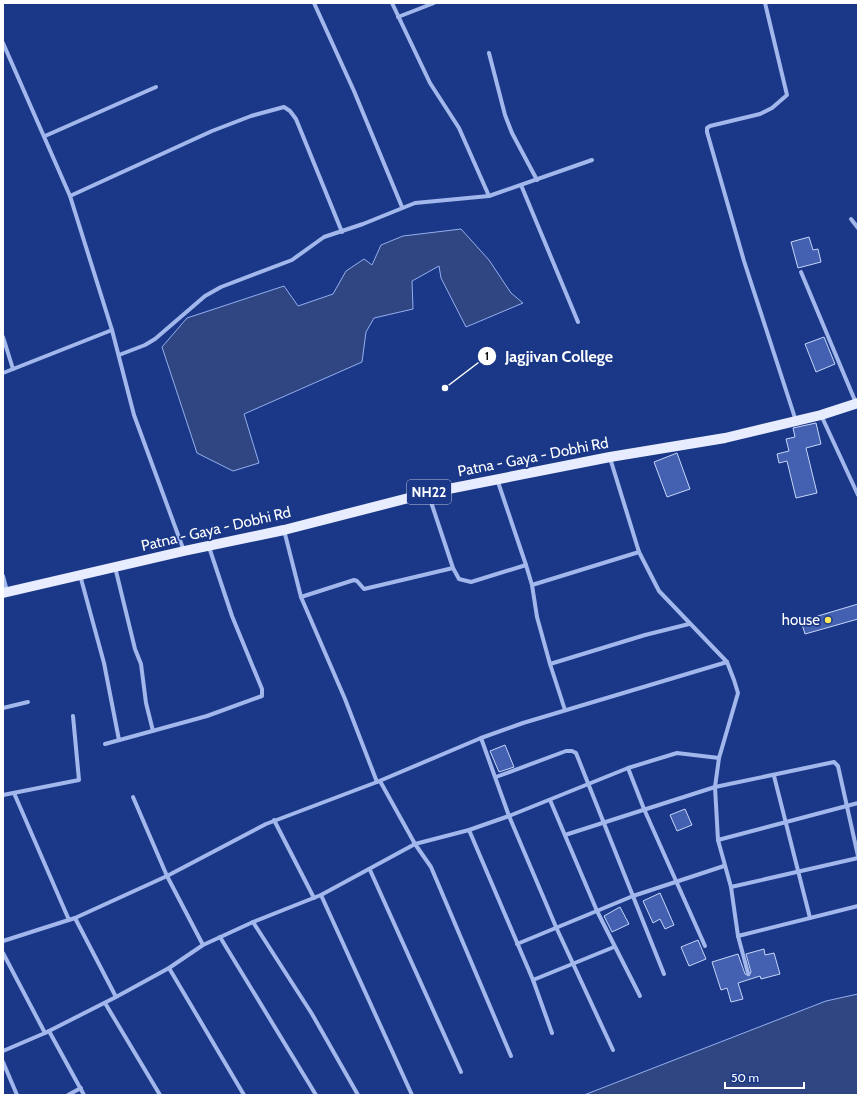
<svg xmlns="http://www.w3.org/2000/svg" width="861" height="1098" font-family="Cabin,sans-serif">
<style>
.water{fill:#304682;stroke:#94b0ef}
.building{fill:#4361b0;stroke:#c7d5f9}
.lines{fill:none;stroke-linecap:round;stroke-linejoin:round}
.street{stroke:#a2b7ec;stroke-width:4}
.primary{stroke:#e7ecff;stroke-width:10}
.poi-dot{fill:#ffea5d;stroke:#1a3887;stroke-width:1.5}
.labels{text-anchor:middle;stroke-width:3.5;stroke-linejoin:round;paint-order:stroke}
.shield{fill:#1a3887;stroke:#bac3db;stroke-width:1}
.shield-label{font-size:14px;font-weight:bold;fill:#fff}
.street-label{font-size:15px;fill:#fff;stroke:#1a3887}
.poi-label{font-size:15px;fill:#fff;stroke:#1a3887;text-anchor:end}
.leader{fill:none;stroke:#fff;stroke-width:1.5}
.callout-dot{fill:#fff;stroke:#1a3887;stroke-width:1.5}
.mark-label{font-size:12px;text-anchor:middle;font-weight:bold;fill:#111}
.callout-label{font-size:16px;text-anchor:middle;font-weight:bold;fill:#fff;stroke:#1a3887;stroke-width:3.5;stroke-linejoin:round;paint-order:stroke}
</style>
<rect width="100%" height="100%" fill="#1a3887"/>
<g class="water">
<path d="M461 229 489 260 511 293 523 303 466 327 441 278 439 266 412 281 413 309 374 318 366 332 362 362 244 414 259 463 233 471 197 453 162 347 187 318 284 286 298 306 333 294 346 271 364 259 372 265 381 245 403 236Z"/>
<path d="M858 994V1095H584L826 1001Z"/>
</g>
<g class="building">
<path d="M809 237 813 250 818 249 821 262 798 268 791 242Z"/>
<path d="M824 337 835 364 816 372 805 344Z"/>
<path d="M816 423 821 444 806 448 817 493 796 498 787 461 779 463 777 454 789 451 786 439 795 437 793 428Z"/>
<path d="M677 453 690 489 667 497 654 462Z"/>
<path d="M858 604V619L805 634 801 621Z"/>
<path d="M505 745 514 767 499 772 490 751Z"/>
<path d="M685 809 692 825 677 831 670 815Z"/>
<path d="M660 893 674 925 665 929 660 919 653 923 643 901Z"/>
<path d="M620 907 629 924 612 932 604 916Z"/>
<path d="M698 940 706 959 689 966 681 947Z"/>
<path d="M764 949 765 955 774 953 780 974 761 979 760 976 738 983 743 999 731 1002 727 988 721 990 712 962 738 954 745 974 749 976 751 972 746 954Z"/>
</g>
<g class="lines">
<g class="street">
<path d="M314 3 354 91 402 207"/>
<path d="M392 3 430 83 459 128 489 196"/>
<path d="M765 3 787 95 772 108 760 114 710 126 707 128V132L744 261 796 421"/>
<path d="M398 17 434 3"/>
<path d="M3 43 70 196 112 330 134 415 184 551"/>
<path d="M489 53 505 115 512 133 537 180"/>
<path d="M45 136 156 87"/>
<path d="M521 185 578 322"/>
<path d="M70 196 212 131 251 116 284 107 290 111 296 119 342 232"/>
<path d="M851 219 858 228"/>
<path d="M801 272 856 403"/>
<path d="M3 337 13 369"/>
<path d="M119 355 145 345 155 339 205 296 221 287 292 260 324 237 363 224 415 203 489 196 592 160"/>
<path d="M3 373 112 330"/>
<path d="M821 415 858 495"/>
<path d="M610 458 639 552 659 591 727 662 734 680 738 693 719 758 715 787 718 840 731 887 738 936 748 973"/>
<path d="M497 479 526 565 532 585 537 617 550 664 565 710"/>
<path d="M428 493 453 568 459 579 471 582 526 565"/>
<path d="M284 530 301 597 345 699 377 782"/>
<path d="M115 567 135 649 141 664 146 703 153 731"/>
<path d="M80 575 104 663 119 740"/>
<path d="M3 576 7 591"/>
<path d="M532 585 639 552"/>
<path d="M301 597 354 580 357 581 364 589 453 568"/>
<path d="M550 664 645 635 689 624"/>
<path d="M3 708 28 702"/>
<path d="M481 738 509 816 556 927 613 1050"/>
<path d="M105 744 207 716 262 696V689L232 616 209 547"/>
<path d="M628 768 644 809 705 946"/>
<path d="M774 776 810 918"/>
<path d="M496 777 566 751H572L576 753 664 974"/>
<path d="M380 781 415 844 431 867 511 1056"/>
<path d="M14 793 69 920"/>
<path d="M3 795 79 780 73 716"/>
<path d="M133 797 167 876 203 945"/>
<path d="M550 800 597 911 640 996"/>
<path d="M274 820 314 898"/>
<path d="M469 830 533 980 552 1033"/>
<path d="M565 835 715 787 834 762 838 766 858 856"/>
<path d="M718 840 858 803"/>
<path d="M370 870 461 1072"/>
<path d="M731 887 858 858"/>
<path d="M321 895 412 1095"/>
<path d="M75 918 116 997"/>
<path d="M253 922 312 1014 358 1095"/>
<path d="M738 936 858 906"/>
<path d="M220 937 316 1095"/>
<path d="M3 941 75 918 167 876 266 824 377 782 481 738 523 723 727 662"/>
<path d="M517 944 633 896 724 866"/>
<path d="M3 953 45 1033"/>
<path d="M169 968 244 1095"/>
<path d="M533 980 614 947"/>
<path d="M105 1003 160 1095"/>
<path d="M49 1031 84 1095"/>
<path d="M3 1051 45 1033 116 997 169 968 203 945 253 922 321 895 415 844 469 830 509 816 628 768 677 753 719 758"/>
<path d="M3 1062 17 1095"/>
<path d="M68 1095 81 1088"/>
</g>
<path class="primary" d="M3 593 184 551 284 530 428 493 610 457 725 438 821 415 858 403"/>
</g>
<circle class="poi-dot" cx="828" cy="620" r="4"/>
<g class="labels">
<rect class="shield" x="407" y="480" width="44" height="24" rx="3"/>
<g class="shield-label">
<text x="429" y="497">NH22</text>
</g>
<g class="street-label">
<text transform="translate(533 457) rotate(-11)" y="5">Patna - Gaya - Dobhi Rd</text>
<text transform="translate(216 529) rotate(-13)" y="5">Patna - Gaya - Dobhi Rd</text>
</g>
<g class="poi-label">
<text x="820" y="625">house</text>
</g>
</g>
<path class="leader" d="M445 388L487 356"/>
<g class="callout-dot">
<circle cx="445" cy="388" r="4"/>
<circle cx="487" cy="356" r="10"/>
</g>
<g class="mark-label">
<text x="487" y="360">1</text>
</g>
<g class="callout-label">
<text x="559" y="362">Jagjivan College</text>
</g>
<rect width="861" height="1098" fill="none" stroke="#ffffff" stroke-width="8"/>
<path d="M725 1082v6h79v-6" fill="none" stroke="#ffffff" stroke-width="2"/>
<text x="731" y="1082" font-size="12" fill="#ffffff" stroke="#1a3887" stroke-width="3" paint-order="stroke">50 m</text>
</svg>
